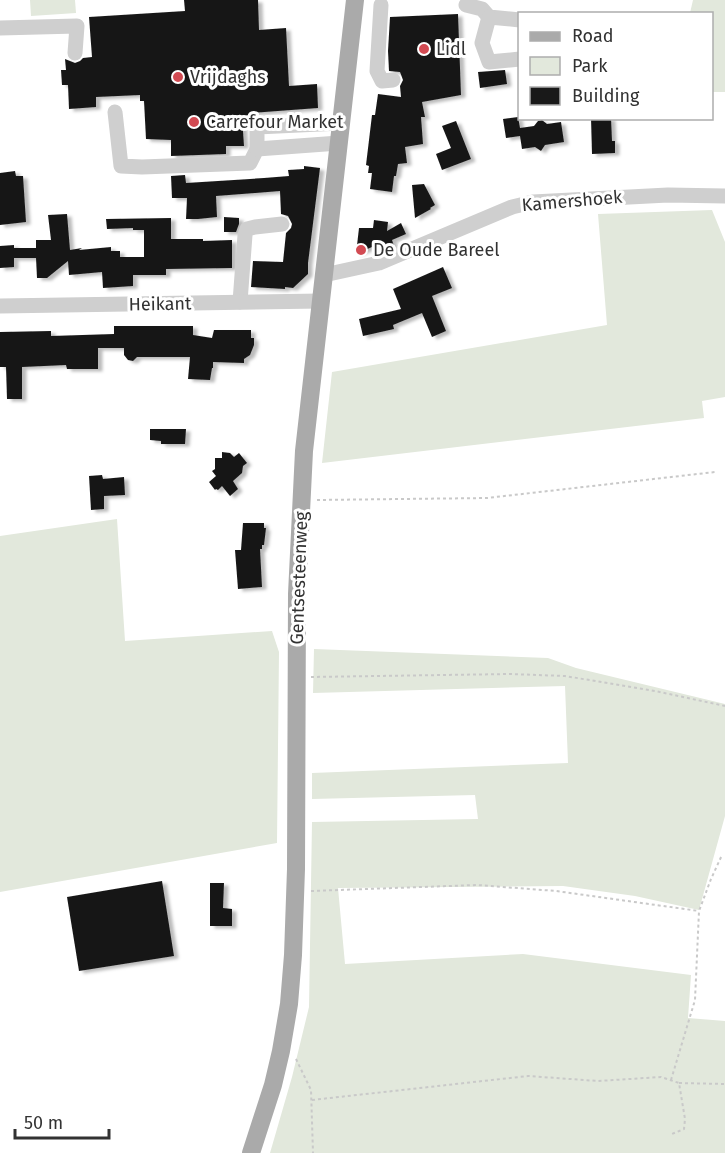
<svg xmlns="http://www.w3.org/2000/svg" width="725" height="1153" font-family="'Fira Sans',sans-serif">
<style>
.green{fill:#e2e8dc}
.building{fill:#191919;filter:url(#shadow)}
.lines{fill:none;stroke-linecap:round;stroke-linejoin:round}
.path{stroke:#c9c9c9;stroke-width:2;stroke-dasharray:3 3;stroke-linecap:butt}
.minor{stroke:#cfcfcf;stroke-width:15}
.major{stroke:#aaa;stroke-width:18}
.poi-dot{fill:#d24a52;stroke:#fff;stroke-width:2}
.labels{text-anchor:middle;stroke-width:6;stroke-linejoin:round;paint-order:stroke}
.poi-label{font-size:18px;fill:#323232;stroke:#fff;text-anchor:start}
.street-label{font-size:18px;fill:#323232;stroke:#fff}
</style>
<defs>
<filter id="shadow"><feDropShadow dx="4.5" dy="2.5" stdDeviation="1.5" flood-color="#0004"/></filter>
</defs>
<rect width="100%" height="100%" fill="#fff"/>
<g class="green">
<path d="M30 0H75L76 13 31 16Z"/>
<path d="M693 0H725V92H712V14L690 13Z"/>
<path d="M712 210 725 242V397L702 401 704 418 322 463 332 372 607 325 598 214Z"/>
<path d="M117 519 125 641 272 631 279 652 277 843 0 892V536Z"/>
<path d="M314 649 548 658 576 668 725 704V816L699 910 635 896 563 886 338 888 345 964 523 954 691 975 688 1018 725 1021V1153H270L292 1077 309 1007 312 822 478 819 475 795 312 799V773L568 763 565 686 313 693Z"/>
</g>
<g class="building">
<path d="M184 0H258L259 30 286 28 289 86 317 84 318 108 251 113 252 117H242L244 146H226V154L171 156V140L146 139 144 101H140V95L96 97V107L69 109 68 85H62L61 70H66L65 59 75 63 80 61 83 58 92 57 89 17 185 11Z"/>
<path d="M458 14 461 95 422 102 425 117H421L423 144 405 147 407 163 398 164 396 176H394L392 192 370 189 372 173H368L369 166 366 165 372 115H375L378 94 401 97 400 86 403 80 400 72 389 71 388 51 390 17Z"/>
<path d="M505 70 507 84 480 88 478 72Z"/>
<path d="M518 117 520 128 534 126 538 121 542 120 547 124 561 122 564 142 545 145 541 151 535 147 522 149 520 136 506 138 503 119Z"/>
<path d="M591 118H611L612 141H615V153L592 154Z"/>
<path d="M456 121 471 159 442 170 436 154 451 148 442 126Z"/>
<path d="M304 166 320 168 308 263V274L293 288 285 287V289L251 287 253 261 283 262 286 233 291 228 292 224 288 216 281 214 280 191 216 196 217 217 198 219H186L187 198H172L171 176 185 175 186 183 264 178 289 176 288 170 304 169Z"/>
<path d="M15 171 16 176H23L26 222 0 225V173Z"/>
<path d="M424 184 435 205 430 208 431 209 415 218 412 185Z"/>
<path d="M67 214 70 250 82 248 79 250 111 247V251H120V257H144V230H133V228L107 229 106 219 171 218V239H203V241L232 240V268L166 269V275H133V286L103 288 102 272 69 275 68 261 47 278H37L36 258H14V267L0 268V246L14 245V248H36V240H51L48 215Z"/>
<path d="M224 217 239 218V224L236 232H224Z"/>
<path d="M374 220 388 222 387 231 401 223 406 234 392 240 394 246 384 250 381 243 356 254 359 228H373Z"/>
<path d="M443 267 452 288 432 296 446 331 432 337 422 313 393 325 394 329 363 336 359 319 401 309 393 289Z"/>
<path d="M114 326H193V335L212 338 214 330H251V338H254V345L250 355 244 359V363L213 362V368H212L210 380 188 379 190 357H137L133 361 128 360 124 355V348H98V369H67L66 365 22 367V399H7L6 367H0V332L51 331V336L114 334Z"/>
<path d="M150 429H186L185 444H161V441L150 440Z"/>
<path d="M222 452 230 453 234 457 239 453 247 463 243 466 242 473 233 481 238 489 230 496 222 486 218 490 216 489 215 490 209 482 216 476 212 471 215 469V458H222Z"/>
<path d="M102 475 103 479 124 477 125 495 104 496V509L91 510 89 476Z"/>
<path d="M243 523H264V528H266L264 545H262V549H260L262 587 238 589 235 550H241Z"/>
<path d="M162 881 174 956 79 971 67 897Z"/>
<path d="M210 883H224L223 908 232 909V926H210Z"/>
</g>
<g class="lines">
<g class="path">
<path d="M317 500 487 498 715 472"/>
<path d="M311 677 510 674 565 676 655 691 725 706"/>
<path d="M311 891 477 885 556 891 699 911"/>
<path d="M296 1059 311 1090 313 1153"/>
<path d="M671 1080 695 1000 699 911 711 879 722 855"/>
<path d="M679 1083 725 1084"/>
<path d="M312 1100 528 1076 598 1081 661 1077 679 1083 685 1119 684 1129 672 1134"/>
</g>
<g class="minor">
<path d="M381 5 377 71 382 81 393 80"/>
<path d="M466 5 482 9 489 17 520 20"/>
<path d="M489 17 482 43 489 62 520 59"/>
<path d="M0 28 77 26 75 53"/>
<path d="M115 112 121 166 142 167 250 163 257 149 339 143"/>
<path d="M257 149V127L341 123"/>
<path d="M324 275 379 263 512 207 533 202 668 195 725 196"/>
<path d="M240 302 245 235 247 229 255 227 282 224"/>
<path d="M0 306 321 301"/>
</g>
<path class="major" d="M251 1153 273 1085 281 1051 289 1004 293 955 296 869 297 594 304 451 355 0"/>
</g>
<g class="poi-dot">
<circle cx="424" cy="49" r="6"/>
<circle cx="178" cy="77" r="6"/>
<circle cx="194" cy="122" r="6"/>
<circle cx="361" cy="250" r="6"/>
</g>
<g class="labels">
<g class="poi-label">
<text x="436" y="55">Lidl</text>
<text x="190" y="83">Vrijdaghs</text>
<text x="206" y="128">Carrefour Market</text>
<text x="373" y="256">De Oude Bareel</text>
</g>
<g class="street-label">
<text transform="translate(572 201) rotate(-5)" y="6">Kamershoek</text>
<text transform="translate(160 304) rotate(-1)" y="6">Heikant</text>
<text transform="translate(299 578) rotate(-88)" y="6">Gentsesteenweg</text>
</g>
</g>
<rect x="518" y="12" width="195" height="108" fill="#ffffff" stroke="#adadad" stroke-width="1.5"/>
<rect x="530" y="32" width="30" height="9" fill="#aaaaaa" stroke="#adadad" stroke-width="1.5"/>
<text x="572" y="42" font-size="18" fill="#323232">Road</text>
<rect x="530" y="57" width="30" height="18" fill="#e2e8dc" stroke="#adadad" stroke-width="1.5"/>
<text x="572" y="72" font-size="18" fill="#323232">Park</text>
<rect x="530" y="87" width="30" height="18" fill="#191919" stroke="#adadad" stroke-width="1.5"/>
<text x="572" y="102" font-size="18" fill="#323232">Building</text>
<path d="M15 1129v9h94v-9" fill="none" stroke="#323232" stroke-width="3"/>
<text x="24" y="1129" font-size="18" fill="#323232" stroke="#ffffff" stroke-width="4.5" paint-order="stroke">50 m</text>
</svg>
